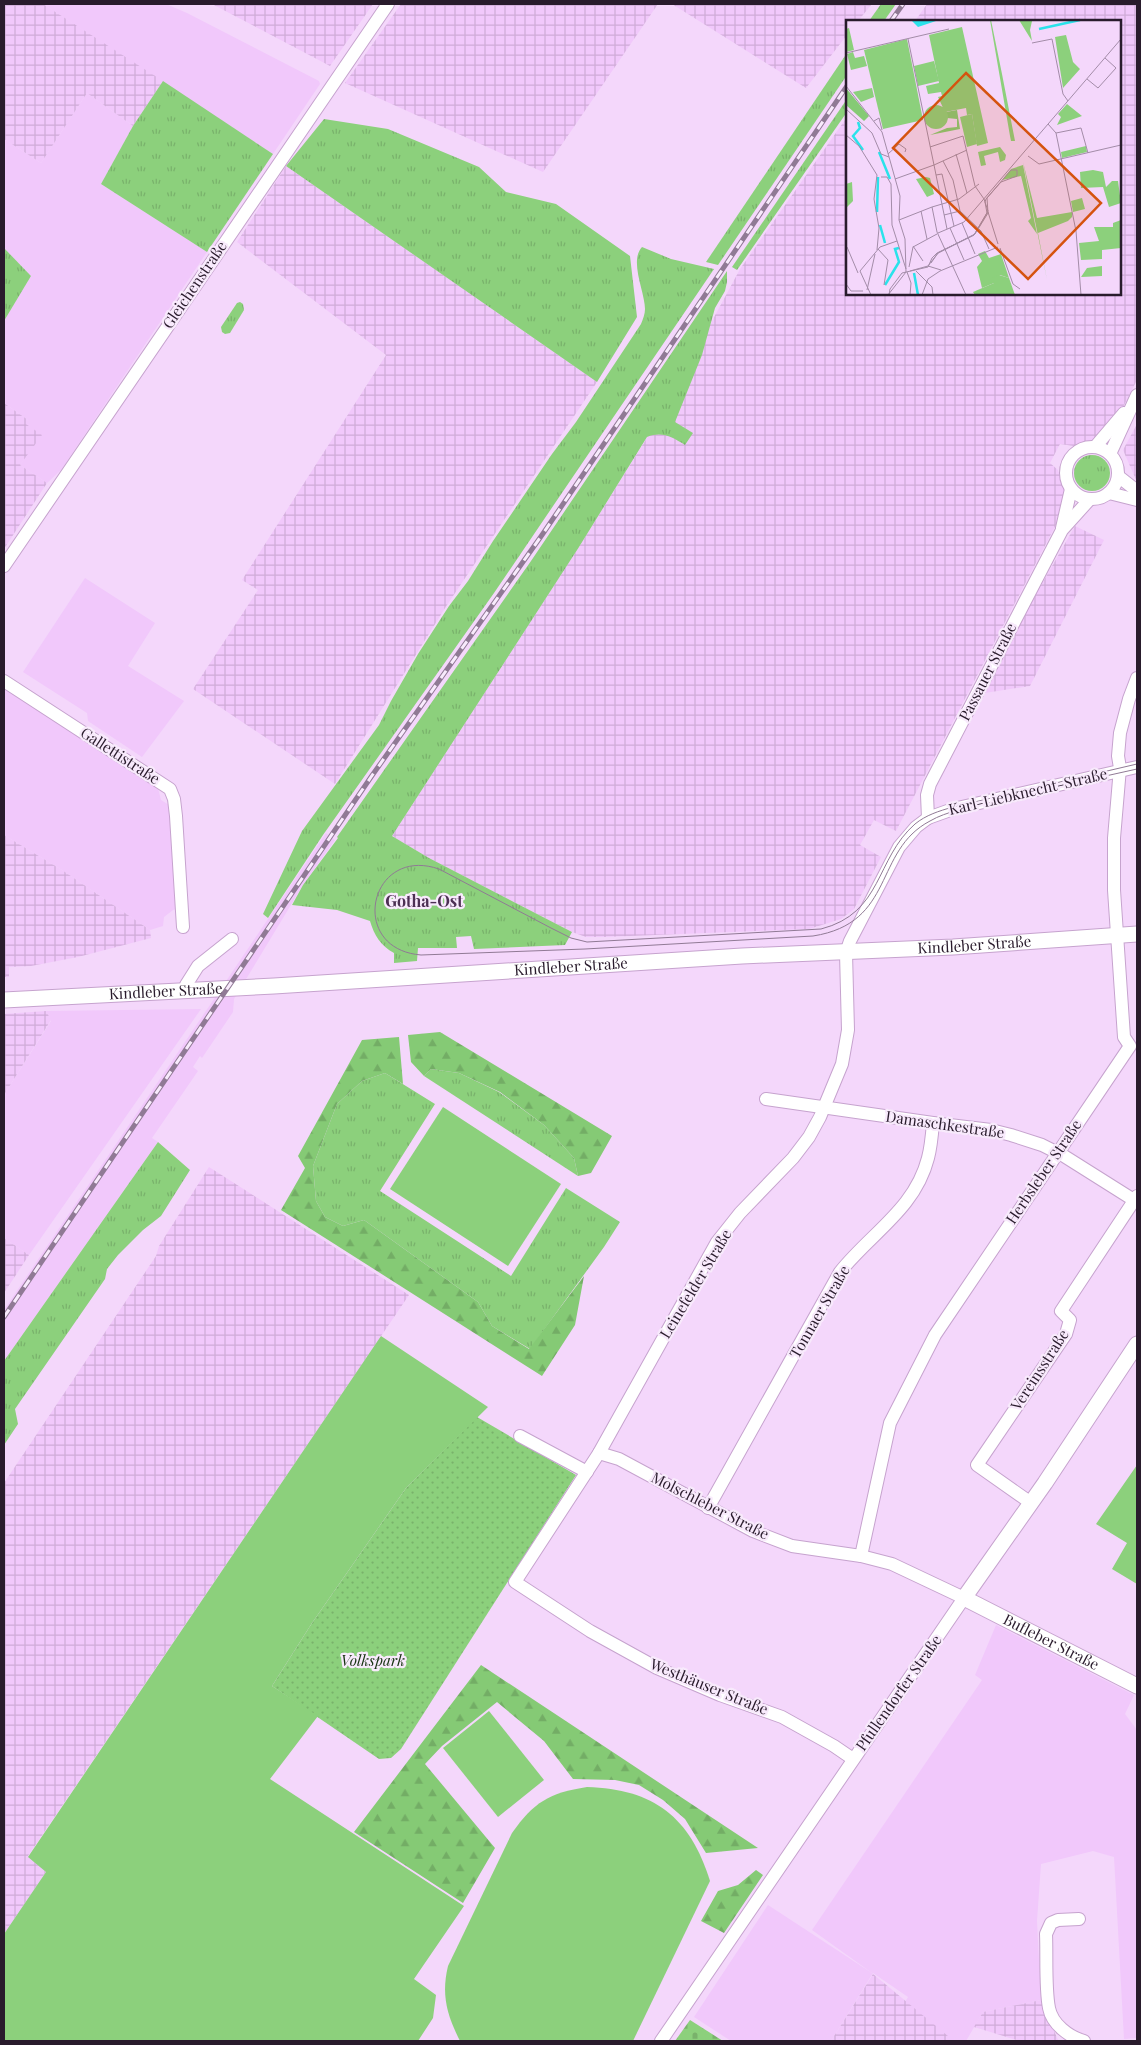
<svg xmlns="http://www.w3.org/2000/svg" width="1141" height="2045" font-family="'Playfair Display',serif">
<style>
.built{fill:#f1c8fb}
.industrial{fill:url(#industrial-grid)}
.grass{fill:url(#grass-tufts)}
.forest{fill:url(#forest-firs)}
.cemetery{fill:url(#cemetery-stones)}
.park{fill:url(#park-dots)}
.garden{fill:#8cd07c}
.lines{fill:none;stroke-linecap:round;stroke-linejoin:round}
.minor-casing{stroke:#c6a3ce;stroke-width:14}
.major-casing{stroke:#c6a3ce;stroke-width:17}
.minor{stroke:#fff;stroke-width:12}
.major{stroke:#fff;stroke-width:15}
.tram{stroke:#907a95;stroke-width:1}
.rail-casing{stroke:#907a95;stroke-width:5}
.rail{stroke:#f8eafc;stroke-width:3;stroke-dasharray:9;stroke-linecap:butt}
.labels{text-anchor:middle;stroke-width:4.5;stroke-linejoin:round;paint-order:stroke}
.street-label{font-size:15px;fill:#291b2c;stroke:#f8eafc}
.park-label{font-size:15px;font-style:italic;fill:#163110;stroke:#f8eafc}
.neighbourhood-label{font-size:16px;font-weight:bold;fill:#4d3054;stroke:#f8eafc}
.inset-river{fill:none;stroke:#2ae2ea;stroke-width:2.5}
.inset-road{fill:none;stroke:#a38ca8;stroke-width:1}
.view{fill:#d5530f;fill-opacity:0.15;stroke:#d5530f;stroke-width:2.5}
.inset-edge{fill:none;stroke:#291b2c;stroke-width:2.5}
</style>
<defs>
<pattern id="industrial-grid" width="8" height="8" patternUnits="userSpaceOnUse" patternTransform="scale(1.25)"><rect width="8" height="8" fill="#f1c8fb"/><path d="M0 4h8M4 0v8" fill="none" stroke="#cfabd7"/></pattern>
<pattern id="grass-tufts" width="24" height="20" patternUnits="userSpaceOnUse" patternTransform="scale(1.25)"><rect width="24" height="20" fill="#8cd07c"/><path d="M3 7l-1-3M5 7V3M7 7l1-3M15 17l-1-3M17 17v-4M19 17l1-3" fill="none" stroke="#79b26b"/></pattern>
<pattern id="forest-firs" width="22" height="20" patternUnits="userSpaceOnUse" patternTransform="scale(1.25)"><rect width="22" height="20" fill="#85ca75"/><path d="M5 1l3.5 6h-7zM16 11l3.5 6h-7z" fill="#73ad65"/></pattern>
<pattern id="cemetery-stones" width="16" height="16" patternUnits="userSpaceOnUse" patternTransform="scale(1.25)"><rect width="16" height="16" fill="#8cd07c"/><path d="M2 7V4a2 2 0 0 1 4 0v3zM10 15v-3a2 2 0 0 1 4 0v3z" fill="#79b26b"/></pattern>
<pattern id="park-dots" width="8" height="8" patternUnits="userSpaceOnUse" patternTransform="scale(1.25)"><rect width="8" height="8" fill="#8cd07c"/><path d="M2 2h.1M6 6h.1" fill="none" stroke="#79b26b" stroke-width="1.8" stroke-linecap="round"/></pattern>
</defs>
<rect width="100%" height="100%" fill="#f4d7fb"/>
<g class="built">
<path d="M43 4H166L187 13 319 81 320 84 273 154Z"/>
<path d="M87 93 133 126 101 184 207 252 61 470 47 483 20 465 24 459 25 424 28 420 4 403V321L31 276 4 248V139L41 163Z"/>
<path d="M85 578 155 623 128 666 184 701 142 757 88 721 87 713 23 672Z"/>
<path d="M4 688 158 788 161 800 169 805 177 909 173 910 164 917 163 926 150 930 62 870 4 835Z"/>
<path d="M326 833 335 840 303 885 234 999 233 1012 202 1058 200 1056 193 1067 198 1071 152 1138 158 1142 4 1361V1310Z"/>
<path d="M201 1009 29 1255 4 1238V1095L51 1021 46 1011Z"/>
<path d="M996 1625 1134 1695 1125 1714 1137 1730V2038L1124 2039 1114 1857 1093 1851 1041 1864 1037 1921 1041 2000 983 2012 966 2041H949L902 2007 908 1997 873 1973 831 2041H731L694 2017 768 1905 872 1973 812 1930 982 1680 975 1675Z"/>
</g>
<g class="industrial">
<path d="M4 4H43L163 81 133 126 87 93 41 163 4 139Z"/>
<path d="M212 4H373L330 66Z"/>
<path d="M401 4H658L543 172 345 83Z"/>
<path d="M672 4H872L858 21H847V35L806 88Z"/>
<path d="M927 4H1137V380L1120 413 1091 443 1074 446 1060 444 1050 463 1058 470 1066 494 1061 515 896 831 874 820 860 845 881 857 854 909 841 919 809 929 604 937H586L572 932 429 858 392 836 579 547 663 412 740 269 847 117V294H1120V21H915Z"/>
<path d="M286 166 597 382 447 605 335 784 193 689 258 590 242 580 386 355 237 242Z"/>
<path d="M4 403 28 420 26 424 42 435 20 465 47 483 4 549Z"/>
<path d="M1137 424V482L1123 450Z"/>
<path d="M1075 526 1104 540 1030 686 985 693 1028 608Z"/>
<path d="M4 835 62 870 150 930 151 938 78 957 31 966 9 967V977H4Z"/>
<path d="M46 1011 51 1020 4 1095V1014Z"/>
<path d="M209 1167 409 1295 28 1856 46 1872 4 1934V1483L156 1256 159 1246Z"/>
<path d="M4 1238 29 1255 4 1293Z"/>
<path d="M873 1974 954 2041H831Z"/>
<path d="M1041 2000 1058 2040 1056 2041H1020L974 2027 983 2012Z"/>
</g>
<g class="grass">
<path d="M881 4H896L884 21H869Z"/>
<path d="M847 53V75L718 265 706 262Z"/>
<path d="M163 81 273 154 207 252 101 184 133 126Z"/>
<path d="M847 99V112L737 270 732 267Z"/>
<path d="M324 119 388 129 479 167 506 192 556 204 630 256 637 317 597 382 286 166Z"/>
<path d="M642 247 671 259 714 269 494 593 323 835 268 918 263 914 302 831 379 725 391 701 418 654 449 606 468 581 493 541 552 454 576 422 641 324C643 319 645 314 645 309 645 292 629 261 642 247Z"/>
<path d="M4 248 31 276 4 321Z"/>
<path d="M727 271V282L725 291 715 308 702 355 675 422 693 433 685 445C672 437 662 431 647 437L579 547 392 836 429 858 572 932 565 945 474 949 471 936 456 937 457 948H418L417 961 394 963V953C381 946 374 935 370 921L337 910 292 905 303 885 338 838 337 837 531 561Z"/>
<path d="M240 302 243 304 244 310 230 333 225 334 222 332 221 327 237 303Z"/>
<circle cx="1092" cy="473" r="18"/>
<path d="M431 1069 459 1073 499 1092 544 1125 574 1158 578 1176 424 1076Z"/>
<path d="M385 1073 435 1104 380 1191 511 1276 566 1188 620 1222 604 1247 530 1349 492 1326 478 1302 364 1220 343 1226 325 1217 316 1201 313 1166 337 1104 362 1081Z"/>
<path d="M158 1142 190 1170 161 1216 143 1230 118 1255 107 1269 105 1279 15 1409 18 1424 4 1445V1361Z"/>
</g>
<g class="forest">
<path d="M440 1032 612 1136 591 1173 578 1176 574 1158 544 1125 500 1092 459 1073 431 1069 424 1076 411 1062 408 1035Z"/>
<path d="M399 1037 403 1084 385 1073 362 1081 337 1104 313 1166 316 1201 325 1217 343 1226 364 1220 478 1302 492 1326 529 1349 584 1276 575 1325 542 1376 281 1210 305 1168 298 1156 362 1040Z"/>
<path d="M481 1665 758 1848 706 1853 685 1819 663 1800 639 1785 615 1780 573 1779 544 1741 497 1702 442 1746 425 1764 495 1848 463 1903 354 1832Z"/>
<path d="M756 1870 763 1875 724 1933 701 1921 718 1891 738 1885Z"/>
</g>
<path class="cemetery" d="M690 2020 723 2041H675Z"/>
<path class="park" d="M477 1417 576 1475 401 1749 391 1758 379 1759 272 1686 312 1623 406 1488Z"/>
<g class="garden">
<path d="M443 1107 561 1184 508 1266 390 1189Z"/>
<path d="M381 1336 488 1407 406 1488 312 1623 272 1686 318 1716 270 1779 464 1906 414 1979 436 1995 433 2018 418 2041H4V1934L46 1872 28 1857Z"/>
<path d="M1137 1465V1584L1112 1569 1127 1543 1096 1524Z"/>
<path d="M489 1711 544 1780 498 1817 443 1748Z"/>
<path d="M587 1787C654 1789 690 1817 710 1881L633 2041H460C447 2015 441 1995 448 1966L512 1833C534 1802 549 1793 587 1787Z"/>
</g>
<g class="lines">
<g class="minor-casing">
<g id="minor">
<path d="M1095 447 1124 413"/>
<circle cx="1092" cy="473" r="26"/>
<path d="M1110 454 1137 395"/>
<path d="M1118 476 1137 491"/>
<path d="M1109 493 1137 500"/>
<path d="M1062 528 1071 489"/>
<path d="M4 566 388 4"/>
<path d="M4 681 170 789 174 799 176 816 183 927"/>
<path d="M928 818 927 795 930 784 1062 530 1090 499"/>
<path d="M186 985 198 966 232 939"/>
<path d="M766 1099 933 1123 991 1130 1011 1135 1042 1145 1064 1156 1137 1202"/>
<path d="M520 1436 587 1472"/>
<path d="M599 1453 619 1459 753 1531 792 1546 861 1556 892 1564 964 1598 661 2041"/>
<path d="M1031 1503 977 1465 1066 1334 1070 1320 1061 1311 1137 1196"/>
<path d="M708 1508 840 1272C871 1233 915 1209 928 1158 931 1147 932 1135 933 1123"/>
<path d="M861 1556 890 1423 935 1335 1130 1046 1124 1037 1114 890V838L1120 768 1118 756 1120 733 1129 699 1137 678"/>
<path d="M853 1759 834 1746 782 1717 720 1695 657 1668 590 1631 515 1582 599 1453 717 1242 740 1213 793 1158 809 1137 820 1117 842 1064 848 1030 846 953 850 941 899 847 916 827 928 818 953 809 1137 767"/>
<path d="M1079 1919 1058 1920 1051 1923 1046 1934C1047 1955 1045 1988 1049 2008 1052 2024 1069 2037 1084 2041"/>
</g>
</g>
<g class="major-casing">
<g id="major">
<path id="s1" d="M4 1000 274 986 742 956 953 947 1137 934"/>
<path id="s2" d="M1137 1344 1045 1483 964 1598 1137 1686"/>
</g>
</g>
<use href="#minor" class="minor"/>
<use href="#major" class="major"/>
<path class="tram" d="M1137 764 953 807C939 811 926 815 915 824 875 859 883 913 821 929L587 942 571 938 551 928 439 869C369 845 347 949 421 955L585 949 813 936C896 923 873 851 930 821 947 811 969 808 988 803 1037 791 1088 780 1137 769"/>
<g class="rail-casing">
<g id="rail">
<path d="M891 21 903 4"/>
<path d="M4 1317 371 777 542 535 847 86"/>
</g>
</g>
<use href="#rail" class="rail"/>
</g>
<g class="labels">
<g class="street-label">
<text transform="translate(195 285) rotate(-56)" y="5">Gleichenstraße</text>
<text transform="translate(988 672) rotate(-63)" y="5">Passauer Straße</text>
<text transform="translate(120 756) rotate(33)" y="5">Gallettistraße</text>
<text transform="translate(1028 792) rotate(-13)" y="5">Karl-Liebknecht-Straße</text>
<text dy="5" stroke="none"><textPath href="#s1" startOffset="972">Kindleber Straße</textPath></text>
<text dy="5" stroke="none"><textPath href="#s1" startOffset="568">Kindleber Straße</textPath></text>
<text dy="5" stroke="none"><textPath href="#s1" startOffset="162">Kindleber Straße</textPath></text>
<text transform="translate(945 1125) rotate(8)" y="5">Damaschkestraße</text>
<text transform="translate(1044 1172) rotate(-56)" y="5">Herbsleber Straße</text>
<text transform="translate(696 1284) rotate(-59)" y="5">Leinefelder Straße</text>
<text transform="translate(820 1312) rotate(-60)" y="5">Tonnaer Straße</text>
<text transform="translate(1040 1370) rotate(-57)" y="5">Vereinsstraße</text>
<text transform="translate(710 1506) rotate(27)" y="5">Molschleber Straße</text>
<text dy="5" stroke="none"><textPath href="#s2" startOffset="405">Bufleber Straße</textPath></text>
<text transform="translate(709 1687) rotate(22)" y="5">Westhäuser Straße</text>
<text transform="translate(899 1693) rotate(-55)" y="5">Pfullendorfer Straße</text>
</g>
<g class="park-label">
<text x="373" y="1666">Volkspark</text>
</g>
<g class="neighbourhood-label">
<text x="424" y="907">Gotha-Ost</text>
</g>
</g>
<g transform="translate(846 20)">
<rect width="275" height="275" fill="#f4d7fb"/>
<path d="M144 0H145L156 54 169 121H165L164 116ZM173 0H191L186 1 184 10 186 21ZM220 15 227 42 234 49 217 68 209 17ZM7 32 9 38 18 36 21 46 5 50 1 34ZM88 41 93 61 72 66 68 46ZM26 68 28 77 15 82 7 72ZM221 84 236 96 211 105 215 97 212 94ZM240 126 241 132 216 138 215 132ZM154 127 160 135 159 140 154 142 152 132 138 136 140 145 135 146 132 132ZM177 142 191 198 226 192V197L222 201 192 213 201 260ZM177 145 191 214 182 201 185 198 175 156 156 160 165 149ZM247 150 257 152 260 167 266 161H272L275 183 263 187 257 167 235 168 234 152ZM6 162 7 181 0 188V164ZM236 178 239 189 227 192 225 181ZM275 200V228L256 230V239L235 240 233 223 253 221 248 207H267V203ZM139 231 143 238 155 234 163 258 154 255 148 263 136 268 131 247 136 241 132 234ZM256 246V256L235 257 241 248Z" fill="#8cd07c"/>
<path d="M0 68 23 96 18 101 0 85ZM111 90 114 109 84 115 101 108 111 107V99L101 98 100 92Z" fill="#85ca75"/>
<path d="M61 19 77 100 37 109 18 30Z" fill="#8cd07c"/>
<path d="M126 94 131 124 121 127 114 97Z" fill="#8cd07c"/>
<path d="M116 7 142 123 131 126 126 94 121 95 120 88 99 92 92 77 96 76 95 72 82 74 80 66 93 63 83 15ZM3 8 8 30 0 32V9ZM78 97a12 12 0 1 1 24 0a12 12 0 1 1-24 0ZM80 157 84 158 88 174 81 177 70 159ZM153 255 163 258 169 275H129L127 272 148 263 146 258Z" fill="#8cd07c"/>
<path d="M65 0H93L72 7Z" fill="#2ae2ea"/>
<path class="inset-river" d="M193 9 234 0M12 102 14 108 7 116 17 130M33 132 44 159M31 192 32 157M34 205 39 223M68 253 72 275M39 265 53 242 49 229 53 228"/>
<path class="inset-road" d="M62 19 88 145 121 130M186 23 206 19 217 74 222 81M0 33 103 9M241 59 252 68 270 48 259 38M0 66 36 112 54 176 53 200 86 187 91 212 120 275M0 89 26 113 35 134 43 137M28 101 33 98 36 110M202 104 210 113 230 211 235 275M210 113 235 108 242 133M0 115 13 126 31 155 28 179 33 208 31 230M42 134 53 124 60 129 59 132M110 134 121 173M182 136 193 144 275 125M97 141 107 160 114 191 135 211 143 229M90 155 96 154 108 206M35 157H41L45 164 46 205 60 249M49 159 88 145 101 209M86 187 113 179 133 164M75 191 81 219M142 192 152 224M98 195 114 191M53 200 59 219 60 252M116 203 129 234M104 208 118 240M92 213 118 202 275 19M67 226 77 241M1 227 12 253M154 228 167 264 174 269M32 229 42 240 38 265M82 246 92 233 128 215 142 191 138 179 129 166 117 116 84 127M63 247 67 227 91 214M14 251 34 227 51 221M14 251 25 275M64 251 82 246 95 250M70 251 86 267 87 275M61 252 65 263 64 275M0 264 5 271H17M21 270 29 234M42 275 60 252M43 275 44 269 56 253 82 247 86 238 91 233 128 215 141 193 139 182 140 179 165 150H171V156L155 162 141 178 142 193 129 214 92 233 85 243M76 275 82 259 94 251 152 227"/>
<path class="view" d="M120 53 255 183 182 259 47 128Z"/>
<rect width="275" height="275" class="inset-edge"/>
</g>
<rect width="1141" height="2045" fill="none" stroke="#291b2c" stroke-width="10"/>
</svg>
